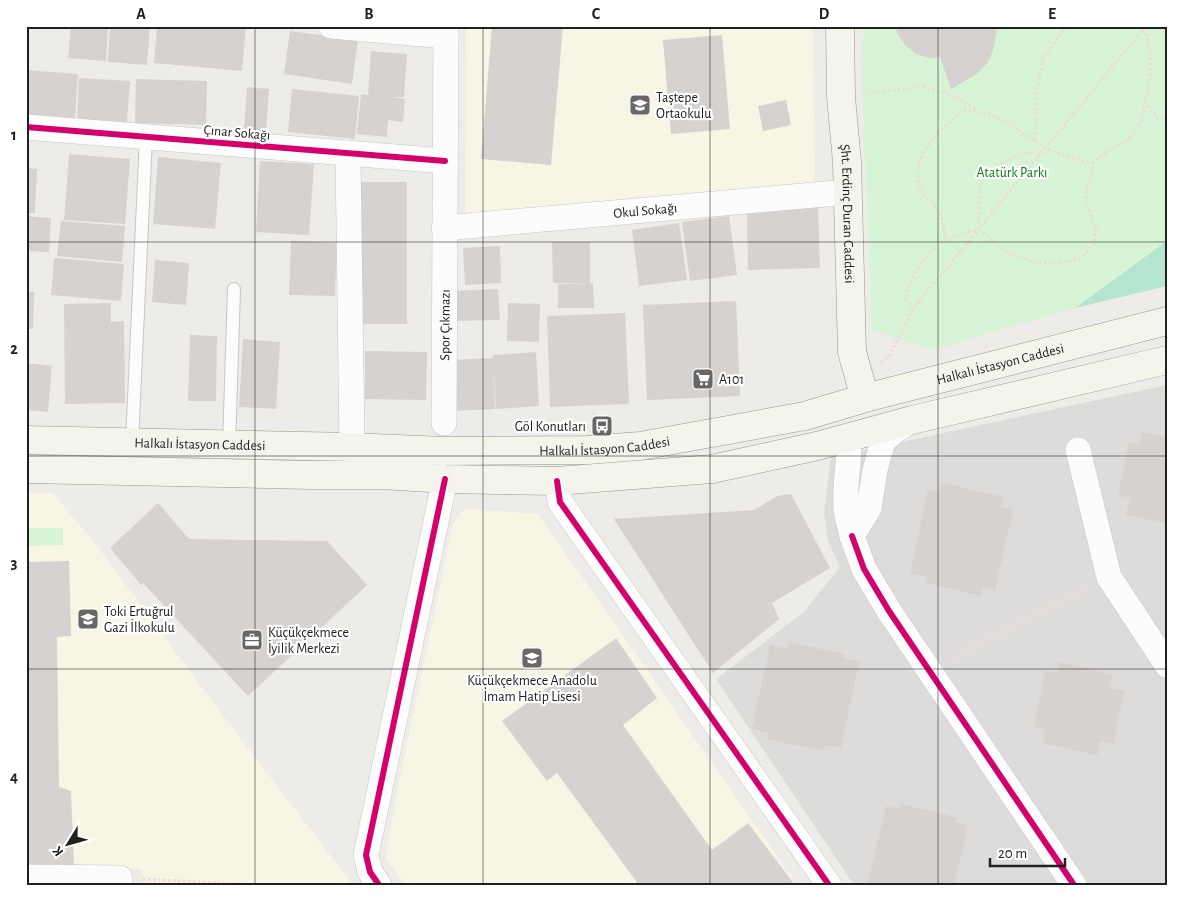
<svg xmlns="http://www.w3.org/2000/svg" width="1193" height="911" font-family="'Alegreya Sans',sans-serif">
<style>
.residential{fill:#dddcda}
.education{fill:#f7f6e5}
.park{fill:#d7f4d6}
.pitch{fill:#b4e5ce}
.building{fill:#d5d2d0}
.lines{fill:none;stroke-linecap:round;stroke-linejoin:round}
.service-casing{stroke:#c7c6c5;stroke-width:14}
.minor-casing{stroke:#c7c6c5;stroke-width:26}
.secondary-casing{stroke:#989880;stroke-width:29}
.path{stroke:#ebdbda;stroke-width:3;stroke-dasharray:2.5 2.5;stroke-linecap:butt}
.service{stroke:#fcfcfc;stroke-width:12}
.minor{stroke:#fcfcfc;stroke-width:25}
.secondary{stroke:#f4f4ec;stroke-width:28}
.cycleway-casing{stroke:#fff;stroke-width:9}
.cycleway{stroke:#d6006c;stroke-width:6}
.grid{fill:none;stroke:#202020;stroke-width:1;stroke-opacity:0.55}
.labels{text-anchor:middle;stroke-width:4.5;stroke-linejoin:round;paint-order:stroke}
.poi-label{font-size:14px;fill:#202020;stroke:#fff;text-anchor:start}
.street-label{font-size:14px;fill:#202020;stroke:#fff}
.park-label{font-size:14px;fill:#0b810f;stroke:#fff}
.neatline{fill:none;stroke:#202020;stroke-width:2}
.grid-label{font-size:16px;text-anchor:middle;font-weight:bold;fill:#202020}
</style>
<rect width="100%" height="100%" fill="#eeece9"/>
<path class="residential" d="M1167 385V885H854L716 679 803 613 840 567 828 541 824 512 831 457Z"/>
<g class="education">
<path d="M466 26H813L815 185 465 214Z"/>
<path d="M26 493H53L97 546 205 692 353 885H143L142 869 26 870Z"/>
<path d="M464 509 538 514 797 885H405L386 859 397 792 453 524Z"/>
</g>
<g class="park">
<path d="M864 26H1167V241L1075 308 933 350 872 330 861 60Z"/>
<path d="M26 528H63V545L26 546Z"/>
</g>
<path class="pitch" d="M1167 241V286L1075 308Z"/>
<g class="building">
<path d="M26 26H29V52L26 51Z"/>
<path d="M71 26H108L106 61 68 58Z"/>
<path d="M110 26H150L147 65 108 62Z"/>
<path d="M157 26H246L242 71 154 63Z"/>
<path d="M492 26H563L551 165 481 159Z"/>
<path d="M896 26H997L994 48 988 62 977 74 951 89 940 57 930 58 916 54 905 45 897 33Z"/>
<path d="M290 31 358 40 352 84 284 74Z"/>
<path d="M722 35 730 129 671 134 663 40Z"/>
<path d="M371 51 407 54 404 97H392L405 99 403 122 388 120 387 137 357 134 361 94 368 95Z"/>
<path d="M26 70 78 74 75 118 26 114Z"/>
<path d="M79 78 130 81 127 122 77 119Z"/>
<path d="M136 79 207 81 206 125 135 123Z"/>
<path d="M247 87 269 89 266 132 244 130Z"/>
<path d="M292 89 359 96 355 139 288 132Z"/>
<path d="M786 100 791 125 763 131 758 106Z"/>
<path d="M69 154 130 159 125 224 64 220Z"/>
<path d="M158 157 221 163 215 229 153 224Z"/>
<path d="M260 161 314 164 309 235 256 232Z"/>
<path d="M26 168 37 169 35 213H26Z"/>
<rect x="356" y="182" width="51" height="142"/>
<path d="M818 206 820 268 748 270 747 209Z"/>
<path d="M26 216 51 218 49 252 26 251Z"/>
<path d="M729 216 737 275 690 281 682 222Z"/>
<path d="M61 221 125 226 122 262 57 256Z"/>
<path d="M679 223 687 280 639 286 632 230Z"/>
<path d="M291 241 337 243 335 296 289 295Z"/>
<path d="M552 242H590V283H553Z"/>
<path d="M500 246 501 283 465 285 463 248Z"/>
<path d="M54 258 124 264 121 301 51 295Z"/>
<path d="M155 260 189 263 186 305 152 302Z"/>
<path d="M593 283 594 308H558V284Z"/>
<path d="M498 289 500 320 453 321 452 291Z"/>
<path d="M26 292H34L33 329H26Z"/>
<path d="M736 301 740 396 647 400 643 305Z"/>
<path d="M111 303V322L124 321 125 403 65 404 64 304Z"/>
<path d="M508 303 540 304 539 342 507 341Z"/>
<path d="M625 313 629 404 550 407 547 316Z"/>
<path d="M190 335 217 336 216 401H188Z"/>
<path d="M243 339 280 342 276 409 239 407Z"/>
<path d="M365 351 427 352 426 400 365 399Z"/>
<path d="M536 352 539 406 496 409 493 367 495 409 452 411 450 360 493 358V355Z"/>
<path d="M26 363 52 366 48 412 26 410Z"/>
<path d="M1142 432 1167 437V523L1126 515 1130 498 1118 495 1129 442 1140 445Z"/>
<path d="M941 483 1004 497 1001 507 1013 509 995 590 981 587 982 596 926 583 927 577 910 573 928 489 940 492Z"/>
<path d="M791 494 830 568 772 603 779 619 713 673 614 519 754 510 777 496Z"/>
<path d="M158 503 189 539 327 541 367 585 248 696 142 582V586L110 548Z"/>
<path d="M69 561 71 636 57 637 59 787 71 791 74 865H26V562Z"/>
<path d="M616 638 657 698 623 725 712 850 748 823 795 885H639L557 773 547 781 502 721Z"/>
<path d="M789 642 844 654 843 658 859 662 841 748 824 745 823 751 767 739 769 733 752 729 770 645 788 649Z"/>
<path d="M1059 662 1113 674 1110 688 1124 691 1113 744 1100 741 1097 755 1043 743 1045 729 1034 727 1045 671 1057 673Z"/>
<path d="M901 804 956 817 955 822 968 825 954 885H867L886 806 900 809Z"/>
</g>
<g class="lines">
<g class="service-casing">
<g id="service">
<path d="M132 442 146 137"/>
<path d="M229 445 234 289"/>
</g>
</g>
<g class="minor-casing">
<g id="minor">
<path d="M331 26 446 36"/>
<path d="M26 127 445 161"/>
<path d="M348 153 352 447"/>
<path id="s1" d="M444 228 848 192"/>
<path id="s2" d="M444 423 446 26"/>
<path d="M849 437C850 461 844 485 846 509 847 518 850 527 852 536L869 508 875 470 883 441 896 430 909 422"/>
<path d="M1078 450 1109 577 1167 665"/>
<path d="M557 481 560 502 829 885"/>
<path d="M852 536 864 569 889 611 1074 885"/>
<path d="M26 877 120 878"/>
<path d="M379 885 370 872 366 855 445 479"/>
</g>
</g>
<g class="secondary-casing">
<g id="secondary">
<path id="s3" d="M840 26 841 97 847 162 852 352 865 398"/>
<path id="s4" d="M26 440 352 447 443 451 588 450 640 446 805 416 865 398 1167 321"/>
<path d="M26 469 310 475H382L445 479 557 481 712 469 817 446 912 420 1167 360"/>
</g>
</g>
<g class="path">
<path d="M1139 26C1157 39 1150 84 1145 102"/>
<path d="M868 93 923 87 945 93 976 109"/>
<path d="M1035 140 1036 95 1043 59 1063 31 1070 26"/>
<path d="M979 229 995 244 1012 254 1035 262 1059 263 1081 258 1094 244 1096 228 1085 199 1093 163 1105 153 1128 140 1142 121 1145 102 1158 118 1167 121"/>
<path d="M979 229V197L984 174 1002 163 1026 152 1042 153"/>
<path d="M946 240C944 229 943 217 936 207 932 202 926 198 923 193 903 162 942 128 963 110 999 111 1016 129 1044 147 1058 155 1077 159 1093 163"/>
<path d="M913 309 905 298C917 258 937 238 978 230"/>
<path d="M881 362 890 355 913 309 1146 26"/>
<path d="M951 659 1088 588"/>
<path d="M143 879 258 885"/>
</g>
<use href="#service" class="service"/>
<use href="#minor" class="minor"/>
<use href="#secondary" class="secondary"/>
<g class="cycleway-casing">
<g id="cycleway">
<path d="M26 127 445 161"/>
<path d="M557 481 560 502 829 885"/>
<path d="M852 536 864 569 889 611 1074 885"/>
<path d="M379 885 370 872 366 855 445 479"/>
</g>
</g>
<use href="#cycleway" class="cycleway"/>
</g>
<path class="grid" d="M255 26V885M483 26V885M710 26V885M938 26V885M26 242H1167M26 456H1167M26 669H1167"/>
<defs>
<g id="school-square" transform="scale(1.125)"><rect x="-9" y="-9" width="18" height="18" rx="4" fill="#686766" stroke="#fff"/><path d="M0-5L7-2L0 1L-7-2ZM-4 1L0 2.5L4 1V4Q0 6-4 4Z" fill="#fff"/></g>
<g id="supermarket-square" transform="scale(1.125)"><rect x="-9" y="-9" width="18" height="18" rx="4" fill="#686766" stroke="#fff"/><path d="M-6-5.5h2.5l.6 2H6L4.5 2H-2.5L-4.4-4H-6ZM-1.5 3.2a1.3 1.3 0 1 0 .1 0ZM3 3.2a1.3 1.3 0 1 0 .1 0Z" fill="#fff"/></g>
<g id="bus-square" transform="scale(1.125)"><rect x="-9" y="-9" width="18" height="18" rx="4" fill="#686766" stroke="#fff"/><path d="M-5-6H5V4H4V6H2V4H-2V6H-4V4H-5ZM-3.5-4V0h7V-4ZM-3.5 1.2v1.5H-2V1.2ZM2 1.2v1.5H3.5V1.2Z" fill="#fff"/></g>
<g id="office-square" transform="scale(1.125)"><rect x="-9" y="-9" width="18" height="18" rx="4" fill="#686766" stroke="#fff"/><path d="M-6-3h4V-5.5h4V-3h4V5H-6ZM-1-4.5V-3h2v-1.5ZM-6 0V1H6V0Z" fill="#fff"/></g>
</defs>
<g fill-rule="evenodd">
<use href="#school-square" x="640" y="105"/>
<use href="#supermarket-square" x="703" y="379"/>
<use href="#bus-square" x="602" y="426"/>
<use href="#school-square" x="88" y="619"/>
<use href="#office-square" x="252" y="640"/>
<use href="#school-square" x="532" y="658"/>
</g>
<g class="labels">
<g class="poi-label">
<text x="656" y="102">Taştepe<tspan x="656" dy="16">Ortaokulu</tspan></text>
<text x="719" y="384">A101</text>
<text x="586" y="431" text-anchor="end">Göl Konutları</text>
<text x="104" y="616">Toki Ertuğrul<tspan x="104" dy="16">Gazi İlkokulu</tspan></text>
<text x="268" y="637">Küçükçekmece<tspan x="268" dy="16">İyilik Merkezi</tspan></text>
<text x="532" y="685" text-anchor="middle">Küçükçekmece Anadolu<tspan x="532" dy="16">İmam Hatip Lisesi</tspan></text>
</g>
<g class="street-label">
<text transform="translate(237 132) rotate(5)" y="5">Çınar Sokağı</text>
<text dy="5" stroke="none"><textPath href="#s1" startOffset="202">Okul Sokağı</textPath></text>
<text dy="5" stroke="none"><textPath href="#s3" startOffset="188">Şht. Erdinç Duran Caddesi</textPath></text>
<text dy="5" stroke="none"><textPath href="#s2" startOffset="98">Spor Çıkmazı</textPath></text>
<text dy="5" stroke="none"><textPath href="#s4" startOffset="984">Halkalı İstasyon Caddesi</textPath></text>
<text dy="5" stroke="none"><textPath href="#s4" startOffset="174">Halkalı İstasyon Caddesi</textPath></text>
<text dy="5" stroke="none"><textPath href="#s4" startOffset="579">Halkalı İstasyon Caddesi</textPath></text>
</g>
<g class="park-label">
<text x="1012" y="177">Atatürk Parkı</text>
</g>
</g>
<rect width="1193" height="911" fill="none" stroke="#ffffff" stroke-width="55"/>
<g transform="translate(68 844) rotate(233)" stroke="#ffffff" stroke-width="4" paint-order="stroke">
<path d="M0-4L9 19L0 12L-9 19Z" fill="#202020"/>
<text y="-8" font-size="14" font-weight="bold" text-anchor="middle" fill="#202020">K</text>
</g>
<path d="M990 858v8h75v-8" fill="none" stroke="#202020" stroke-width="2.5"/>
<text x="998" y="858" font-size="15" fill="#202020" stroke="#ffffff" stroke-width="4" paint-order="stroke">20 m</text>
<rect x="28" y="28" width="1138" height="856" class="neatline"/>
<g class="grid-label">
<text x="141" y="19">A</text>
<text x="369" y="19">B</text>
<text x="596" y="19">C</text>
<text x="824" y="19">D</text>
<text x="1052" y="19">E</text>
<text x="14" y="140">1</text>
<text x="14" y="354">2</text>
<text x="14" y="568">3</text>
<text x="14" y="782">4</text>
</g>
</svg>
